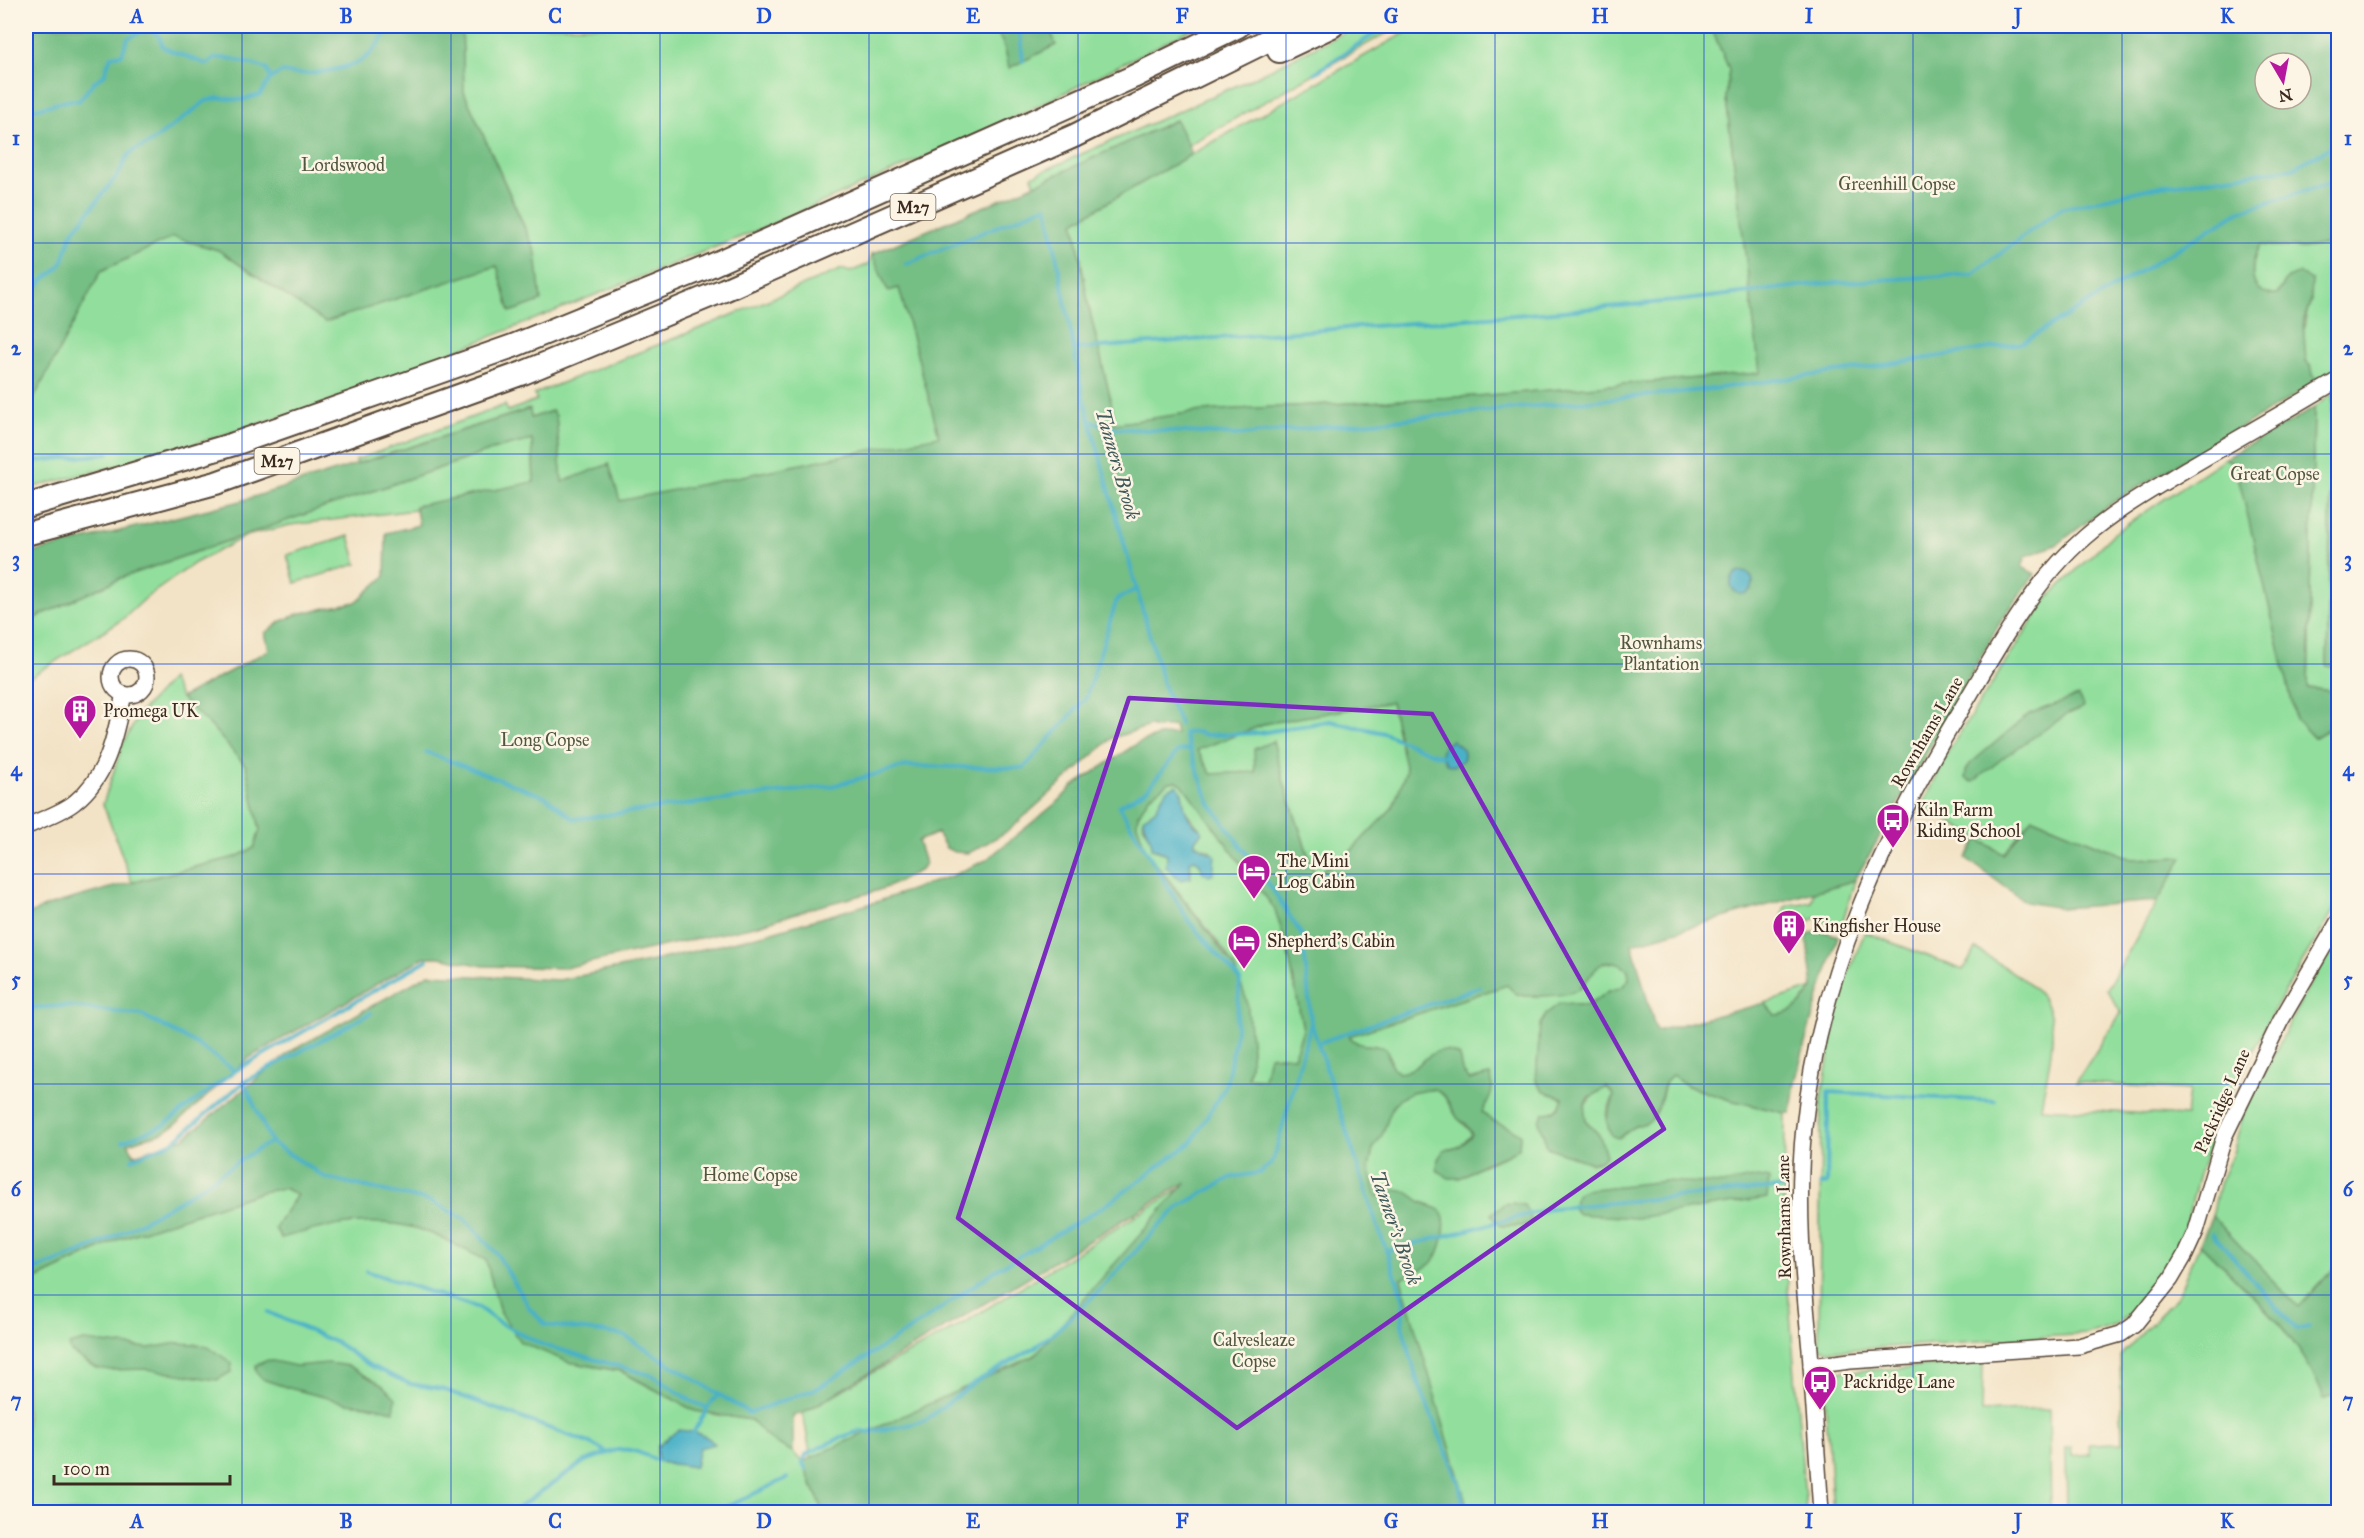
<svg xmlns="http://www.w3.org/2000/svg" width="2364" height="1538" font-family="'IM FELL Great Primer',serif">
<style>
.green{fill:#92df9d;stroke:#66845e;stroke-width:1.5;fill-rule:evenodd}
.forest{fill:#75be84;stroke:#587451;stroke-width:1.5;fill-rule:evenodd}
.water{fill:#48b1c7;stroke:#426e72;stroke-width:1.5}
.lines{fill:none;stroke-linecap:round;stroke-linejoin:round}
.stream{stroke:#48b1c7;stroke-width:4}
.minor-casing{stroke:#574637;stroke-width:18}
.highway-casing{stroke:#574637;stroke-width:26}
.minor{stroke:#fff;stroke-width:15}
.highway{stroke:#fff;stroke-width:22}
.marked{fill:none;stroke:#7b2cbf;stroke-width:4.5;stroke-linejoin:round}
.grid{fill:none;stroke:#1d4ed8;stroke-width:1.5;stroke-opacity:0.55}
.labels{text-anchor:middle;stroke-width:5;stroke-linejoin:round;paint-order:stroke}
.shield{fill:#fcf5e5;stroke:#75675a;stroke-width:1.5}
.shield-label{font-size:16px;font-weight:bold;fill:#3b2a1e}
.park-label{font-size:18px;fill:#51573e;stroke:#fcf5e5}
.poi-label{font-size:18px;fill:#3b2a1e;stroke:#fcf5e5;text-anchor:start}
.street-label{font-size:18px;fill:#3b2a1e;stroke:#fcf5e5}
.water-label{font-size:20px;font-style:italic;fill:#405959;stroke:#fcf5e5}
.neatline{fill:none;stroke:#1d4ed8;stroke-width:2}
.grid-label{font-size:20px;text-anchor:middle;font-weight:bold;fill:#1d4ed8}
</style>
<rect width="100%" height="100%" fill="#fcf5e5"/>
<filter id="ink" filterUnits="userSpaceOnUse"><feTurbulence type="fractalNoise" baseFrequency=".0167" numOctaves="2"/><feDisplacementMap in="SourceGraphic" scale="12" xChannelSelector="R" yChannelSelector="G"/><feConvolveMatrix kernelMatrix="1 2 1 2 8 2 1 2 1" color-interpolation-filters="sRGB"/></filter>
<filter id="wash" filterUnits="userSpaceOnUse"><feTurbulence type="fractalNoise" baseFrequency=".008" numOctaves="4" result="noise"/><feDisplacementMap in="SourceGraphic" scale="24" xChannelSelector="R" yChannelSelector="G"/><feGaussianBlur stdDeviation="1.35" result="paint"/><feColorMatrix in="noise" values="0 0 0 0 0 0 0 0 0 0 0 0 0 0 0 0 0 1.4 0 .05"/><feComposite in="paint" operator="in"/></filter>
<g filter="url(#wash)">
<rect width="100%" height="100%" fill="#f3e3c6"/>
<g class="green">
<path d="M462 26H997V31L1005 48 1009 68 1055 45 1049 26H1061L1063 31 1077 26H1198L1008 121 763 228 320 405 152 457 26 489V413L101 271 173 236 218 250 325 322 536 253 464 92Z"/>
<path d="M1357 26H1399L1188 145 1175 120 1035 185 1032 176 1249 80Z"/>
<path d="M1417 26H1713L1714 34 1729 69 1726 100 1761 373 1477 396 1202 411 1114 424 1111 401 1089 308 1074 221Z"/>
<path d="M2338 242 2337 289 2338 332 2334 354 2336 370 2319 380 2313 376C2312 369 2307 365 2306 358 2300 338 2304 319 2311 300L2288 278 2277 294C2247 299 2249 263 2260 245L2304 248Z"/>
<path d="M872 254 888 291 899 287 940 436 620 501 562 482 556 416 552 411 531 418 529 409 356 464V460L505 405 508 411 537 400 534 394 713 323 842 269 850 272 869 264Z"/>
<path d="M2333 393 2327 666 2338 667V692L2308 688 2314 408Z"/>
<path d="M532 439 534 482 415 506V510L290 525 246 536 195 563 147 597 123 619 26 680V622L123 577 495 449Z"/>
<path d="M2225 458 2236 466 2296 719 2314 738 2338 723V903L2276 1006 2227 1102 2199 1174 2186 1225 2170 1261 2140 1305 2115 1325 2087 1334 1827 1351 1819 1346 1821 1101 1839 996 1865 932 1963 970 1976 949C1995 961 2031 981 2043 999 2063 1028 2045 1077 2041 1108L2186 1116 2189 1090 2076 1082 2121 1013 2107 989 2183 857 2132 859 2033 818 2003 854 1923 805 1950 748 2047 599 2113 534Z"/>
<path d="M349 536 357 564 295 583 287 555Z"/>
<path d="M171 679 181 698 210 725 246 766 260 830 254 848 236 857 132 882 103 804 123 743 140 713Z"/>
<path d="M1391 702 1406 771 1393 807 1350 852 1315 875 1284 783 1273 742 1255 772 1211 774 1197 750 1268 723Z"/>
<path d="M1177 781 1182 784 1274 908 1284 935 1290 961 1303 1029 1294 1057 1264 1079H1248L1252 1050 1227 954 1146 851 1137 824 1138 815 1149 797 1169 782ZM1182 792 1183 808 1202 832 1195 840V844L1211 851 1200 864 1195 859 1190 860 1191 870 1168 863 1167 854 1154 850 1150 836 1143 825V818L1155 810 1163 795Z"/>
<path d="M1855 880 1841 927 1816 918 1809 921 1807 916 1782 921 1784 908 1789 905 1812 902 1815 891Z"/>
<path d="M2338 940V1264L2298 1308 2212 1216 2219 1184 2234 1151 2242 1117 2306 991Z"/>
<path d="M1606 962 1620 964 1628 970 1629 979 1622 987 1609 991 1587 1006 1569 1003 1538 1037 1539 1050 1537 1063 1543 1091 1563 1098 1559 1108 1539 1121 1547 1147 1591 1163 1600 1136C1576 1115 1580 1101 1607 1087L1614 1095 1606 1115 1626 1133 1661 1099 1666 1080 1672 1075 1688 1086 1730 1100 1785 1113 1784 1210 1788 1288 1806 1512H1428L1338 1156 1373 1149C1383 1134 1385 1121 1393 1107 1397 1098 1407 1094 1416 1092 1445 1084 1443 1097 1457 1117 1462 1123 1468 1127 1472 1134 1464 1145 1457 1149 1444 1150L1474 1169 1508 1155 1519 1148 1520 1135C1507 1125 1492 1124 1482 1112L1490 1075 1470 1080 1463 1074 1460 1066 1416 1067 1409 1072 1399 1073 1392 1067 1390 1056 1375 1045C1363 1046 1357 1045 1349 1036L1507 985 1517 994 1583 983 1596 967ZM1406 1192 1421 1202 1431 1205 1429 1265 1411 1274Z"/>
<path d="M1813 988C1802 1003 1795 1014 1775 1015L1765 1003Z"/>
<path d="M1184 1186 1034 1356 811 1458 803 1413 859 1380 960 1325Z"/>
<path d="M284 1188 297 1195 275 1228 281 1238C327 1225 380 1214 427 1232 447 1239 466 1251 486 1260L500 1312 568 1362 620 1371 695 1411 751 1420 770 1440 793 1452 802 1462 824 1512H26V1284L119 1239 261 1192Z"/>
<path d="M2200 1244C2246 1291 2302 1335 2324 1399L2338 1393V1428L2331 1432 2338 1450V1512H2067L2066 1448 2071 1447 2072 1456 2089 1454 2088 1444 2122 1443 2120 1356 2176 1298Z"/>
<path d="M1983 1363 1982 1412 2049 1409 2051 1512H1833L1824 1379 1836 1372Z"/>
</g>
<g class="forest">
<path d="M26 26H462L464 92 536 253 541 301 510 312 497 266 325 322 218 250 173 237 101 271 26 413Z"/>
<path d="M997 26H1049L1056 45 1009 68 1005 48 997 31Z"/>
<path d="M1713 26H2038L2080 29 2119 26H2338V242L2304 248 2260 245C2249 263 2247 299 2277 294L2288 278 2300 273 2312 281 2311 300 2303 322 2306 361 2312 368 2313 376 2319 380 2336 370 2334 354 2338 332V370L2115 501 2056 545 2026 556 2022 567 2035 574 2001 621 1855 880 1632 944 1656 1031 1765 1003 1775 1015C1795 1014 1802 1003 1813 988L1807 941 1808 934 1820 930 1838 936 1809 1028 1795 1082 1791 1113H1785L1730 1100 1688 1086 1672 1075C1658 1086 1664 1106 1652 1119 1647 1124 1640 1124 1634 1127 1629 1130 1624 1135 1618 1138L1612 1136C1601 1114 1611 1116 1614 1095L1607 1087 1588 1098 1584 1106 1586 1121 1600 1136 1606 1156 1599 1161 1591 1163 1547 1147 1539 1121 1543 1113C1555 1113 1559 1109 1563 1098L1543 1091 1536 1081 1540 1024 1547 1013 1560 1003 1587 1006 1609 991 1622 987 1629 979 1628 970C1598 947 1595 977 1577 990 1569 996 1526 998 1517 994 1513 992 1510 988 1507 985L1349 1036C1361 1050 1371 1043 1386 1048L1392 1067 1399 1073C1427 1070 1428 1038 1460 1056 1460 1067 1462 1072 1469 1080L1490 1075C1496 1089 1489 1099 1482 1112 1492 1124 1508 1125 1520 1134L1519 1148 1508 1155 1483 1164 1460 1178H1449L1437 1170 1438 1159 1444 1150C1457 1149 1464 1145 1472 1134L1466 1124 1458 1119 1444 1095 1434 1089 1411 1093 1399 1099 1393 1106 1382 1135 1373 1149 1369 1167 1377 1196 1395 1190 1407 1192 1421 1202 1441 1210C1446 1220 1445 1226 1443 1238 1437 1267 1426 1267 1401 1279L1469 1512H824L802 1462 1034 1356 1186 1182 803 1413 793 1416V1452L770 1440 751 1420 695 1411 621 1371 568 1362 520 1342 500 1312 486 1260C466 1251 447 1239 427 1232 380 1214 327 1225 281 1238L275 1228 297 1195 284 1188 261 1192 119 1239 26 1284V916L47 906 114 887 236 857 254 848 260 830 246 766 210 725 181 698 269 650 265 633 280 622 297 614 356 602 385 576 386 533 419 525 415 506 534 482 532 440 495 449 123 577 26 622V554L241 501 530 409 531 418 552 411 556 416 562 482 609 464 620 501 939 436 899 288 888 291 872 254 1025 189 1176 120 1192 154 1074 222 1089 308 1111 401 1114 424 1202 411 1477 396 1760 373 1726 99 1729 69 1714 34ZM2265 63H2301V99H2265ZM1391 702 1406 771 1393 807 1350 852 1315 875 1284 783 1273 741 1254 749 1255 772 1211 774 1197 750 1268 723ZM1150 726 1156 728 1174 726 1176 734 1158 736 1138 743 1073 786 1060 800 986 860 954 875 876 902 765 934 649 962 559 980 429 974 291 1051 184 1138 134 1155 128 1143 164 1132 175 1125 250 1057 424 957H439L484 966 564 968 759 925 812 908 873 892 890 886 921 870 925 863 918 841 937 833 946 848 954 852 969 853 1008 831 1112 738ZM1177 781 1182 784 1274 908 1279 921 1290 961 1303 1029 1294 1057 1269 1055 1264 1079 1248 1078 1252 1050 1247 1001 1234 966 1146 851 1137 824 1138 815 1149 797 1169 782Z"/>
<path d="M2338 389V667L2327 666 2333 393Z"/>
<path d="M2314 408 2308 688 2338 692V723L2314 738 2296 719 2236 467 2225 458Z"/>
<path d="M2078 696 2084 707 2066 715 2004 757 1973 782 1965 778 1966 771 1970 764 2029 714Z"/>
<path d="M2033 818 2132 859 2183 857 2158 901 2061 908 2026 902 1966 858 1978 839 2003 854Z"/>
<path d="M1758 1177 1769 1179 1767 1198 1636 1218 1578 1214 1572 1207 1578 1193 1584 1190 1665 1181 1722 1184Z"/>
<path d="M1512 1203 1524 1205 1531 1218 1530 1224 1521 1226H1501L1491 1214 1504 1204Z"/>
<path d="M2212 1216 2298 1307 2338 1264V1393L2324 1399C2302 1335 2247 1291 2200 1244Z"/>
<path d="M84 1341 149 1348 178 1343 194 1344 208 1347 232 1363 231 1372 217 1380 147 1369 110 1370 96 1368 71 1352 69 1345Z"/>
<path d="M268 1360 296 1366 328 1363 349 1366 382 1385 396 1398 394 1411 366 1405 347 1403 289 1388 262 1379 256 1371V1365Z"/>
</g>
<g class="water">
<circle cx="1742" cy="583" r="11"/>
<path d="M1452 740C1458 746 1467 747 1463 760L1454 766 1447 764 1441 754 1443 748Z"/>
<path d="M1177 785C1188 796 1178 816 1201 829L1202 832 1195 840V844L1215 855 1213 874 1209 875 1203 873 1200 864 1195 859 1190 861 1191 878 1181 880 1166 867 1167 854 1152 848C1152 836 1144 830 1143 818L1155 810 1166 790Z"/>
<path d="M678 1430C689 1431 708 1434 714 1444L699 1448 695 1467C690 1467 685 1465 680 1465 666 1463 653 1466 658 1446Z"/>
</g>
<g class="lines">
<g class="stream">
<path d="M1019 26 1023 61"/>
<path d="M1315 73 1386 26"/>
<path d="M26 103 34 109 71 100 79 101 93 83 104 75 111 56 122 54 128 38 141 32 152 31 159 36 163 47 169 50 206 64 216 58H228L259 66 266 69 271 78"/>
<path d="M906 264 1047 206 1083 396 1164 687 1180 724"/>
<path d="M26 301 34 289 44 279 54 272 62 263 72 233 120 172 126 158 134 150 149 144 206 101 218 98 241 100 260 95 271 78 282 72C302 77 348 70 365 58 375 51 383 37 389 28L395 26"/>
<path d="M1074 349 1541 313 1685 300 1816 284 1973 274 2060 209 2155 187 2293 168 2338 143"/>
<path d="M1090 420 1109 428 1241 435 1712 389 1865 368 2022 343 2240 211 2330 183 2338 186"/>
<path d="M26 462 108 454"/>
<path d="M426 752 546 797 574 819 832 786 906 766 1024 768 1086 698 1117 599 1137 589"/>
<path d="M1442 756 1431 753 1384 733 1330 721 1260 733 1206 735 1197 732 1184 733 1209 802 1277 896 1303 937 1311 1022 1373 1213 1404 1300 1402 1325 1417 1380 1459 1483 1465 1512"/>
<path d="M26 1008 68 1006 142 1015 198 1045 235 1071"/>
<path d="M1318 1043 1480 987"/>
<path d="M244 1082 271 1142 326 1178 430 1201 465 1219 497 1254 530 1309 546 1325 623 1335 749 1413 818 1388 911 1329 999 1268 1103 1207 1192 1142 1226 1085 1235 1039 1240 980 1190 923 1119 806 1148 789 1178 751 1189 749"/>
<path d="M123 1141 164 1125 235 1071 427 960"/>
<path d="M132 1159 173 1142 244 1082 371 1013"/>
<path d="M1820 1185 1827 1183 1828 1092 1995 1101"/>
<path d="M2212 1233 2296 1329 2309 1326"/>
<path d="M1386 1251 1553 1208 1787 1187"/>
<path d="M366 1271 479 1308 498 1322 543 1345 654 1376 691 1401 708 1408"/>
<path d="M26 1272C84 1255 142 1224 193 1192 219 1176 244 1155 271 1142"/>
<path d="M268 1312 337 1343 369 1365 410 1384 442 1389 592 1444 608 1453C627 1444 642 1454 659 1461"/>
<path d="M693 1433 712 1401 719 1395"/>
<path d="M806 1470 802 1462 806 1455 812 1451 840 1438 860 1431 869 1432 908 1425 926 1420 974 1383 1034 1348 1056 1331 1097 1293 1159 1226 1180 1206 1232 1177 1259 1173 1270 1165 1274 1158 1311 1023"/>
<path d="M512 1512 585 1461 608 1453"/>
<path d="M716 1512 787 1478"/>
</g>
</g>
</g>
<g filter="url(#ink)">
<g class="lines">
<g class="minor-casing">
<g id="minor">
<circle cx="129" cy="677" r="18"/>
<path d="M26 827C41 819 62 813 75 802 109 775 115 734 124 694"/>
<path d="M1811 1366 1850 1361 2079 1346 2121 1334 2134 1325 2171 1279 2185 1255 2196 1231 2224 1137 2280 1022 2338 922"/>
<path d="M1821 1512C1817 1458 1814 1404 1810 1350 1803 1276 1796 1202 1804 1127 1819 978 1880 845 1956 718 1993 657 2031 583 2085 537 2116 510 2152 490 2186 469 2237 439 2288 410 2338 380"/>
</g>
</g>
<g class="highway-casing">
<g id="highway">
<path d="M1279 51 1332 26"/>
<path d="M26 506 234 444 513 346 705 268 1133 77 1238 26"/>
<path d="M26 534 216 483 523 373 724 290 1074 136 1297 26"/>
</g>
</g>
<use href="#minor" class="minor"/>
<use href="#highway" class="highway"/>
</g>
</g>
<path class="marked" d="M1129 698 1432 714 1664 1129 1237 1428 958 1218Z"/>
<path class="grid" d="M242 26V1512M451 26V1512M660 26V1512M869 26V1512M1078 26V1512M1286 26V1512M1495 26V1512M1704 26V1512M1913 26V1512M2122 26V1512M26 243H2338M26 454H2338M26 664H2338M26 874H2338M26 1084H2338M26 1295H2338"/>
<defs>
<g id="building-pin" transform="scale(1.725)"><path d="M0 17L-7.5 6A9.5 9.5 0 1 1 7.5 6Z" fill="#b5179e" stroke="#fcf5e5"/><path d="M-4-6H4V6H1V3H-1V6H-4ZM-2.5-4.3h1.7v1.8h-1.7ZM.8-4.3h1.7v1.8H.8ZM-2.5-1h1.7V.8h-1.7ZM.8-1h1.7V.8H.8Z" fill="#fff"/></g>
<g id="bus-pin" transform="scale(1.725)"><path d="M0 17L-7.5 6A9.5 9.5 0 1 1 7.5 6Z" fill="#b5179e" stroke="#fcf5e5"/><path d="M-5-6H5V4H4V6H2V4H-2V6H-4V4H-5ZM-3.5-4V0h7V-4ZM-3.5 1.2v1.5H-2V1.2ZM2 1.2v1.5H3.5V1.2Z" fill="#fff"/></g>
<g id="hotel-pin" transform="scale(1.725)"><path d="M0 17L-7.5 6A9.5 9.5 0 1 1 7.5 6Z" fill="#b5179e" stroke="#fcf5e5"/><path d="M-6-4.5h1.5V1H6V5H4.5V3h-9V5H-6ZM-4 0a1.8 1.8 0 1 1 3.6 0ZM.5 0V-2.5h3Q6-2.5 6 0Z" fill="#fff"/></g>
</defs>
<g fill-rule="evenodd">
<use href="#building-pin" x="80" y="711"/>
<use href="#bus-pin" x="1893" y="820"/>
<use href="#hotel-pin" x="1254" y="871"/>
<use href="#building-pin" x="1789" y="926"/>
<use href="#hotel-pin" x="1244" y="941"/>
<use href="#bus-pin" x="1820" y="1382"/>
</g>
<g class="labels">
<g class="shield">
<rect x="890.5" y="194" width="45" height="26" rx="4.5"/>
<rect x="254.5" y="448" width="45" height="26" rx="4.5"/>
</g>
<g class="shield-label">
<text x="913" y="213">M27</text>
<text x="277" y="467">M27</text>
</g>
<g class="park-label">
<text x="343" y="171">Lordswood</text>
<text x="1897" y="190">Greenhill Copse</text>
<text x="2275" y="480">Great Copse</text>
<text x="1661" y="649">Rownhams<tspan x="1661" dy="21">Plantation</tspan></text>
<text x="545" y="746">Long Copse</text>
<text x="750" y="1181">Home Copse</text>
<text x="1254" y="1346">Calvesleaze<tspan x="1254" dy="21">Copse</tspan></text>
</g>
<g class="poi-label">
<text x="103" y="717">Promega UK</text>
<text x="1916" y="816">Kiln Farm<tspan x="1916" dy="21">Riding School</tspan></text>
<text x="1277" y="867">The Mini<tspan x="1277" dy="21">Log Cabin</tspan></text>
<text x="1812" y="932">Kingfisher House</text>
<text x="1267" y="947">Shepherd's Cabin</text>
<text x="1843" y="1388">Packridge Lane</text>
</g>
<g class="street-label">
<text transform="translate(1927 732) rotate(-60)" y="6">Rownhams Lane</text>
<text transform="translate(2222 1101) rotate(-66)" y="6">Packridge Lane</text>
<text transform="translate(1784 1217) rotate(-91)" y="6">Rownhams Lane</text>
</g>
<g class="water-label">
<text transform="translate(1118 464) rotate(74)" y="7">Tanners Brook</text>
<text transform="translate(1396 1228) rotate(71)" y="7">Tanner's Brook</text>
</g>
</g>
<rect width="2364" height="1538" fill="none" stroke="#fcf5e5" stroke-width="66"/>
<g transform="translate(2283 81) rotate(170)"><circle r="28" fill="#fcf5e5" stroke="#afa495" stroke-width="1.5"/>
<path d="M0-4.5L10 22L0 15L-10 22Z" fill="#b5179e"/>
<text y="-9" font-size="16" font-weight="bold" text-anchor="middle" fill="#3b2a1e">N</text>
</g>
<path d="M54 1475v9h176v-9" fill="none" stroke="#3b2a1e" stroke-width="3"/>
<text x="63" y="1475" font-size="18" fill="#3b2a1e" stroke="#fcf5e5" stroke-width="4.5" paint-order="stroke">100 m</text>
<rect x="33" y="33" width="2298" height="1472" class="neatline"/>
<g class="grid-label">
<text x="137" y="23">A</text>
<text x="346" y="23">B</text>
<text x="555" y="23">C</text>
<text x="764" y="23">D</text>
<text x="973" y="23">E</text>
<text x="1182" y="23">F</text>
<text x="1391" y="23">G</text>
<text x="1600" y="23">H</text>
<text x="1809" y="23">I</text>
<text x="2018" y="23">J</text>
<text x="2227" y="23">K</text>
<text x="16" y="145">1</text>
<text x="2348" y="145">1</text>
<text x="16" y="355">2</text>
<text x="2348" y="355">2</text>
<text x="16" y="566">3</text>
<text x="2348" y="566">3</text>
<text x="16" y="776">4</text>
<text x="2348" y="776">4</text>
<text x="16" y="986">5</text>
<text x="2348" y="986">5</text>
<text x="16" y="1196">6</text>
<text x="2348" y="1196">6</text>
<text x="16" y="1407">7</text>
<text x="2348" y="1407">7</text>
<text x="137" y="1528">A</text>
<text x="346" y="1528">B</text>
<text x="555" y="1528">C</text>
<text x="764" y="1528">D</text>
<text x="973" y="1528">E</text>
<text x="1182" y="1528">F</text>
<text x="1391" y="1528">G</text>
<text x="1600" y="1528">H</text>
<text x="1809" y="1528">I</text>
<text x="2018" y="1528">J</text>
<text x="2227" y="1528">K</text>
</g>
</svg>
